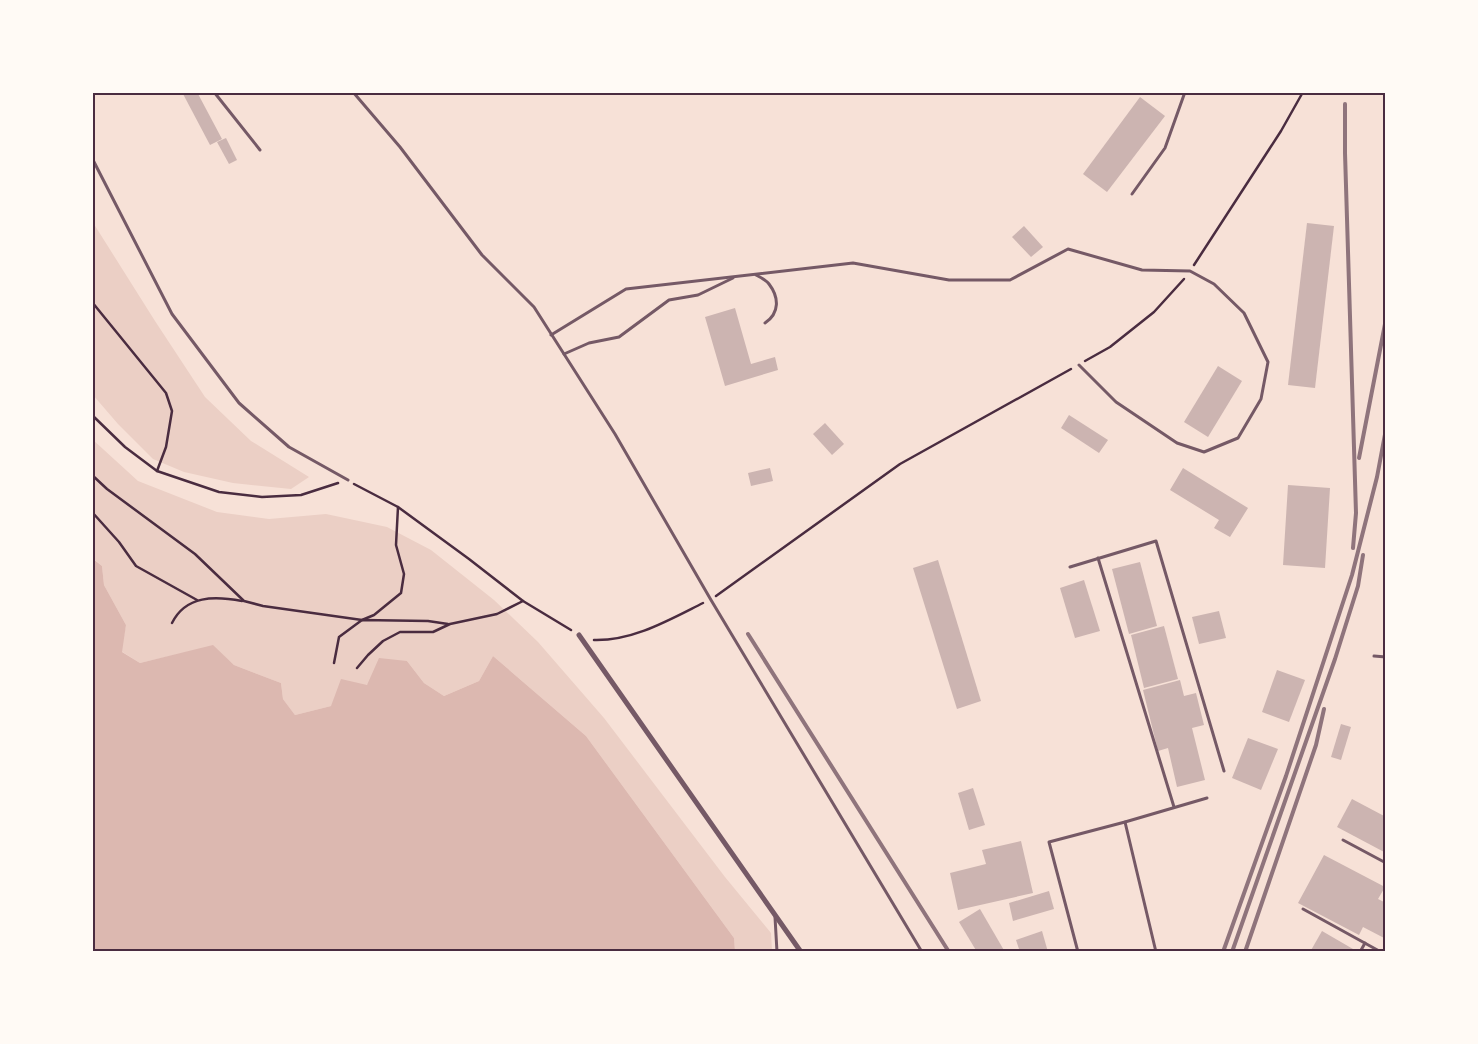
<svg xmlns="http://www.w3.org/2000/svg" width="1478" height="1044" font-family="Commissioner,sans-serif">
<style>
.green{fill:#ebcfc5}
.water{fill:#dcb8b0}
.building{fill:#ccb4b1}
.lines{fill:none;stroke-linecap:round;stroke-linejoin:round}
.path{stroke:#4a2c40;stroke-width:2.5}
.service{stroke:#755966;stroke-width:3}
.minor{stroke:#755966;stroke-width:5}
.rail{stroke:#8f747c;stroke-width:4}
.neatline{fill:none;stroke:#4a2c40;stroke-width:2}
</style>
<rect width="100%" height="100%" fill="#f7e1d7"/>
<g class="green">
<path d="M92 221 155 321 205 397 251 441 309 477 291 489 233 483 184 472 153 459 118 424 93 395Z"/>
<path d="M92 439 138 481 217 512 269 519 326 514 387 527 431 550 494 600 538 642 604 718 725 877 771 933 772 951H735L734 938 586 736 493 656 479 681 444 696 424 683 407 661 331 706 295 715 283 699 281 683 234 665 213 646 140 663 121 651 126 625 104 585 102 566 93 558Z"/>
</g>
<path class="water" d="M92 558 102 566 104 585 126 625 122 652 140 663 213 645 234 665 281 683 283 699 295 715 331 706 341 679 367 685 379 658 407 661 424 683 444 696 479 681 493 656 586 736 734 938 735 951H93Z"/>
<g class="building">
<path d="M182 92H197L222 139 210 145Z"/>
<path d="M1140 97 1165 116 1107 192 1083 174Z"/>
<path d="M226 138 237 160 229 164 217 142Z"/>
<path d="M1307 223 1334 226 1315 388 1288 385Z"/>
<path d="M1024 226 1043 247 1031 257 1012 237Z"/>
<path d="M735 308 751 364 775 357 778 370 725 386 705 317Z"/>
<path d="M1218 366 1242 381 1208 437 1184 422Z"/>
<path d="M1069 415 1108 440 1099 453 1061 428Z"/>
<path d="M825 423 844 444 832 455 813 434Z"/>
<path d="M770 468 773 481 751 486 748 473Z"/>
<path d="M1183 468 1248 508 1230 537 1214 528 1219 520 1170 490Z"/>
<path d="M1288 485 1330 488 1325 568 1283 565Z"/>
<path d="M938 560 981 701 957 709 913 568Z"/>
<path d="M1140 562 1157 626 1129 634 1112 569Z"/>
<path d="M1084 580 1100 631 1075 638 1060 588Z"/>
<path d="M1219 611 1226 638 1199 644 1192 617Z"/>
<path d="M1164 626 1178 679 1144 688 1131 635Z"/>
<path d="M1277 670 1305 680 1289 722 1262 712Z"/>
<path d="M1180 680 1184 696 1196 693 1204 725 1192 728 1205 780 1177 787 1168 748 1158 751 1143 690Z"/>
<path d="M1341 724 1351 727 1341 760 1331 757Z"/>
<path d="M1248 738 1278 749 1261 790 1232 778Z"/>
<path d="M973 788 985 825 969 830 958 793Z"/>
<path d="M1352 799 1386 817V853L1337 827Z"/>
<path d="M1021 841 1033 893 958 910 950 873 986 864 982 850Z"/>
<path d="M1324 855 1385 887 1378 899 1386 903V939L1363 927 1359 935 1298 903Z"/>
<path d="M1049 891 1054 909 1013 921 1009 903Z"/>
<path d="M980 909 1005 952H977L959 922Z"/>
<path d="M1042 931 1048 952H1020L1016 940Z"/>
<path d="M1322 931 1353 949 1352 952H1310Z"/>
</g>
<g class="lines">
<g class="path">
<path d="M1194 265 1281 131 1303 92"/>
<path d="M92 302 166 393 172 411 166 447 157 471"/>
<path d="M1085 361 1110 347 1154 312 1184 279"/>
<path d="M92 415 125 447 157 471 219 492 262 497 301 495 338 483"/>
<path d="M92 475 107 489 195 554 244 601 263 606 362 620 374 615 401 593 404 574 396 545 398 507"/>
<path d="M354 484 398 507 469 559 523 601 571 630"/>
<path d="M92 512 119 542 136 566 197 600"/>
<path d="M716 596 900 464 1071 369"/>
<path d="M172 623C186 595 215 596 242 601"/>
<path d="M594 640C633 641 669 620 703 603"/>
<path d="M334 663 339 637 362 620 428 621 448 624"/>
<path d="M357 668 368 655 383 641 400 632H433L450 624 497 614 523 601"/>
</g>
<g class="service">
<path d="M214 92 260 150"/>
<path d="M353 92 400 147 482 255 534 307 615 434 711 600 922 952"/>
<path d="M92 158 172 314 239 403 289 447 348 480"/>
<path d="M1132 194 1165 148 1185 92"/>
<path d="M756 275C760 277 766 280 769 284 779 297 780 313 765 323"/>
<path d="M551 335 626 289 853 263 949 280H1010L1068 249 1142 270 1190 271 1214 284 1244 313 1268 362 1261 399 1238 438 1204 452 1177 443 1116 402 1079 365"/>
<path d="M564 354 589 343 619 337 669 300 698 295 733 278"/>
<path d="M1098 558 1174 807"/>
<path d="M1070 567 1156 541 1224 771"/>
<path d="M1374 656 1386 657"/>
<path d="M1125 822 1156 952"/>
<path d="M1343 840 1386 863"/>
<path d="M1303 909 1381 952"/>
<path d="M775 917 777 952"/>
<path d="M1078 952 1049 842 1125 822 1207 798"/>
<path d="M1360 952 1365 943"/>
</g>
<path class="minor" d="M579 635 801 952"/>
<g class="rail">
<path d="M1345 104V153L1356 513 1353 548"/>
<path d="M1359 458 1386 319"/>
<path d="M748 634 949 952"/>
<path d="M1223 952 1286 776 1352 575 1377 477 1386 429"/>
<path d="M1232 952 1335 659 1358 586 1363 555"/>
<path d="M1245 952 1316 745 1324 709"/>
</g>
</g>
<rect width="1478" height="1044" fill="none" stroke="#fffaf5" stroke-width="188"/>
<rect x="94" y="94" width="1290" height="856" class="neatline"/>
</svg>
